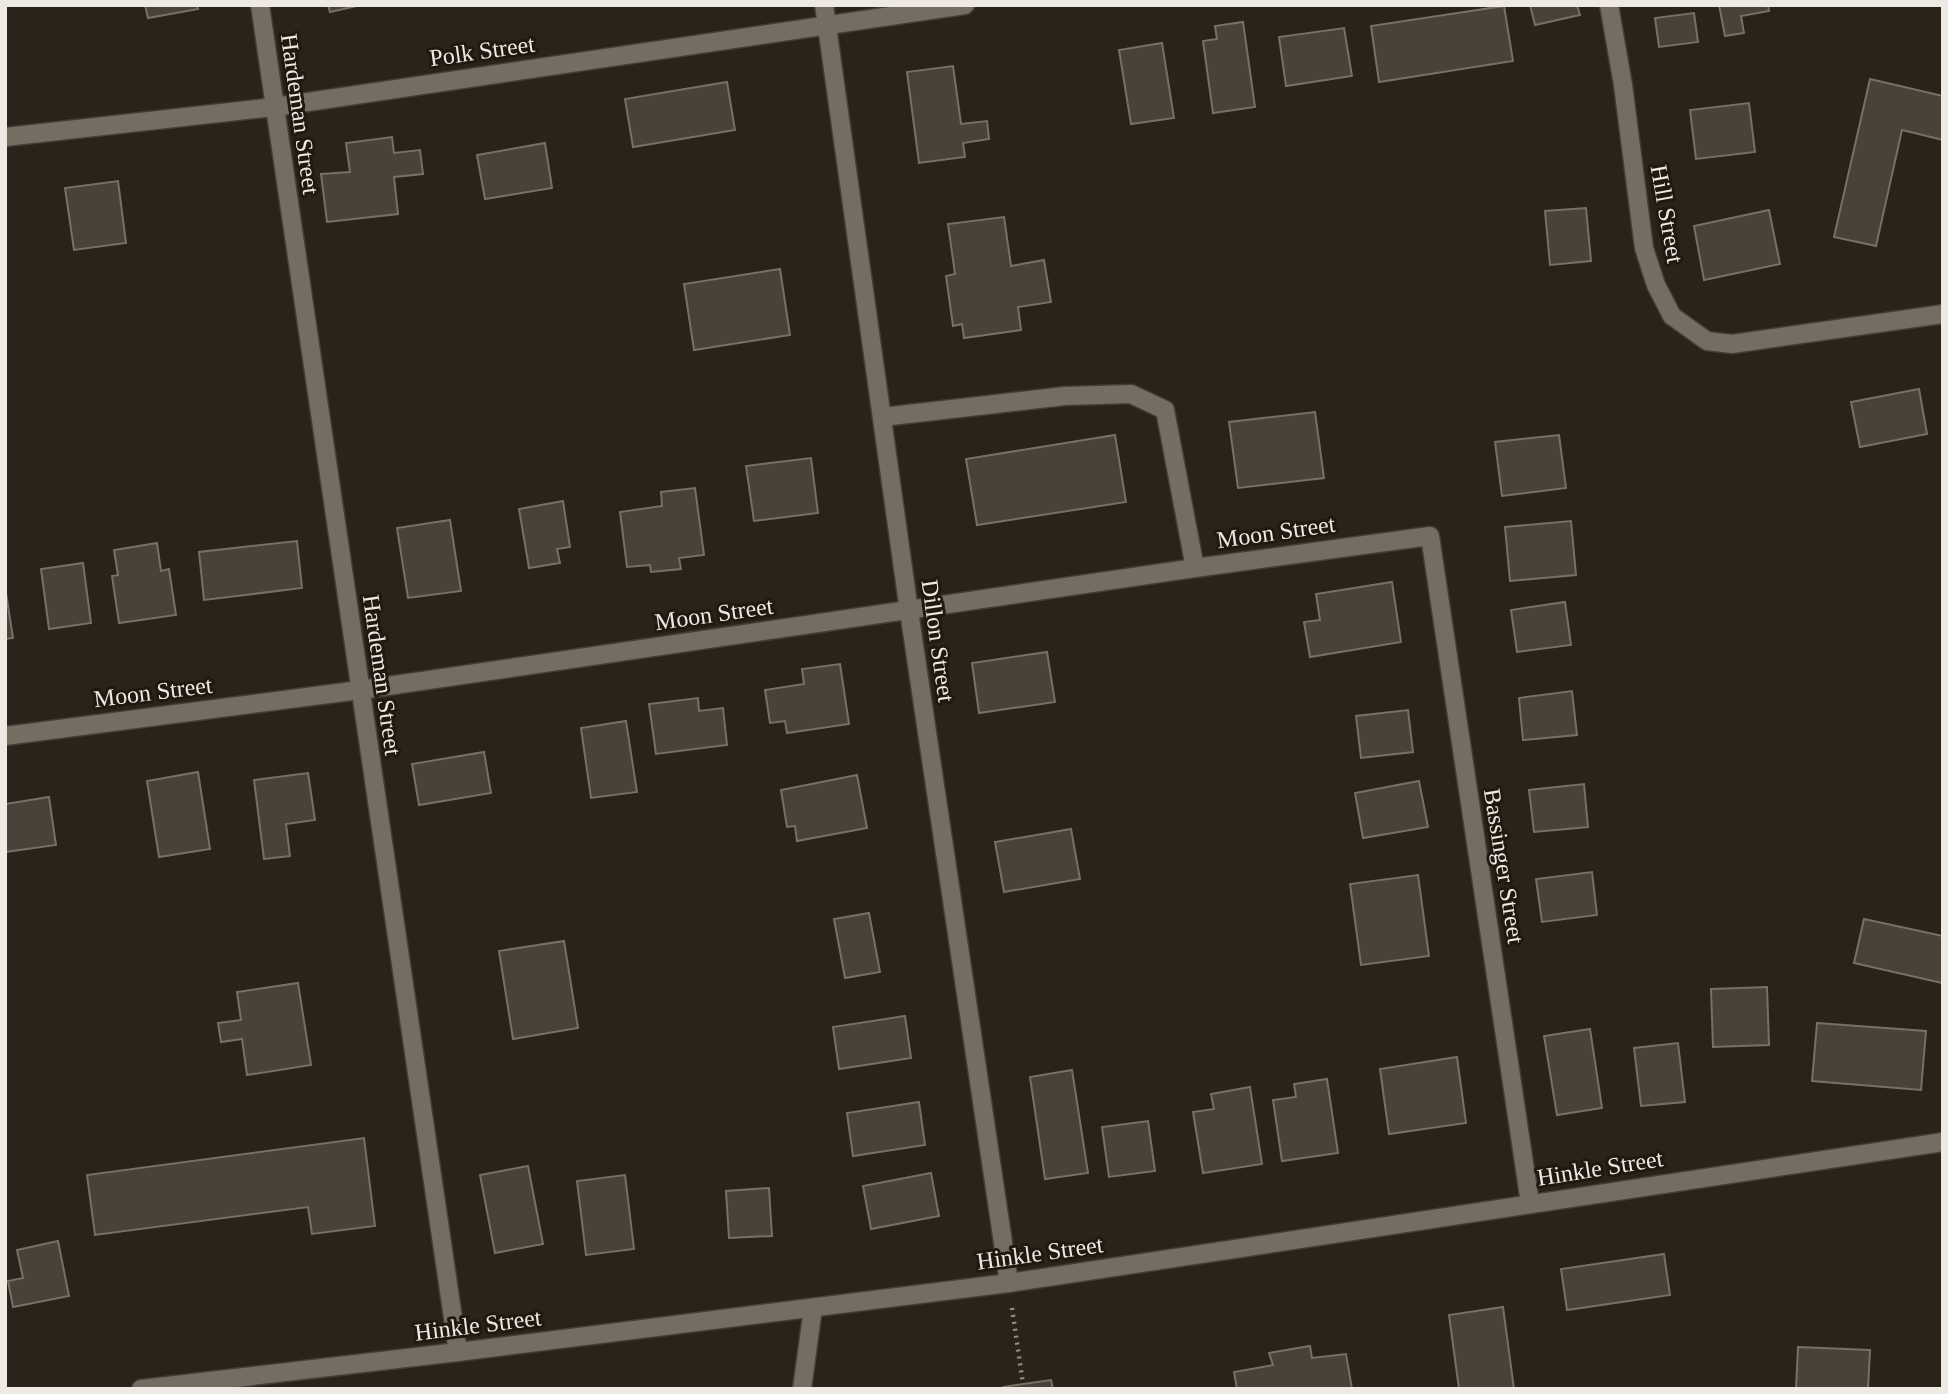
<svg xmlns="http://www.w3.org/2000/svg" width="1948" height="1394" font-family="Georgia,serif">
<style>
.building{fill:#494238;stroke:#787064;stroke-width:2}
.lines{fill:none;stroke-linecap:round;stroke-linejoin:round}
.minor-casing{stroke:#423d36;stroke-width:21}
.path{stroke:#948f87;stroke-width:4.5;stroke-dasharray:2 5;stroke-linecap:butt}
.minor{stroke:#756d62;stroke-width:18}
.labels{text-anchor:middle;stroke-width:6;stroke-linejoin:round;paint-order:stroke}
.street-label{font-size:24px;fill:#eee9e3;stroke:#201910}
</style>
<rect width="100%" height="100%" fill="#292319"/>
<g class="building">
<path d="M145 5H197L198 9 148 18Z"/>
<path d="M328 5H361L330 12Z"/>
<path d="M1530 5H1577L1580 15 1535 25Z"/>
<path d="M1719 5H1768L1769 11 1741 16 1744 33 1725 36Z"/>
<path d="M1504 6 1513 61 1379 82 1371 26Z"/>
<path d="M1694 13 1698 42 1659 47 1655 18Z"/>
<path d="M1243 22 1255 107 1213 113 1203 41 1217 39 1215 26Z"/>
<path d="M1344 28 1352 76 1286 86 1279 37Z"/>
<path d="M1162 43 1174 118 1131 124 1119 50Z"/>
<path d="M953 66 961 124 987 121 989 139 963 143 965 157 919 163 907 72Z"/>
<path d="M1870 79 1943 96V140L1902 130 1876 246 1834 237Z"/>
<path d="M727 82 735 130 633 147 625 99Z"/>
<path d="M1749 103 1755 152 1696 159 1690 110Z"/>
<path d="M392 137 394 153 420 150 423 174 394 177 398 214 327 222 321 174 350 172 346 143Z"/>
<path d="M545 143 552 188 485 199 477 155Z"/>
<path d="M118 181 126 243 74 250 65 188Z"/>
<path d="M1586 208 1591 261 1550 265 1545 211Z"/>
<path d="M1769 210 1780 264 1704 280 1694 226Z"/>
<path d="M1004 217 1011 266 1044 260 1051 302 1018 307 1021 330 964 338 962 324 953 326 946 276 955 274 948 224Z"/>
<path d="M780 269 790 335 694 350 684 284Z"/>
<path d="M1919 389 1927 434 1860 447 1851 402Z"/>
<path d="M1315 412 1324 478 1238 488 1229 422Z"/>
<path d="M1115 435 1126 502 977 525 966 459Z"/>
<path d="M1559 435 1566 488 1502 496 1495 442Z"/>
<path d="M811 458 818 513 754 521 746 466Z"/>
<path d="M695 488 704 555 679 558 681 569 651 572 650 565 627 567 620 512 662 506 661 492Z"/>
<path d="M563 501 570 547 557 549 560 563 529 568 519 509Z"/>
<path d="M450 520 461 591 408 598 397 528Z"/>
<path d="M1571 521 1576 575 1510 581 1505 527Z"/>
<path d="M297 541 302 588 204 600 199 552Z"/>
<path d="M157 543 161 571 169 569 176 615 119 623 112 576 118 575 114 550Z"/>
<path d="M83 563 91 623 49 629 41 569Z"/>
<path d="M1392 582 1401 642 1310 657 1304 622 1320 620 1316 594Z"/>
<path d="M5 587 13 638 5 639Z"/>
<path d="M1565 602 1571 645 1517 652 1511 610Z"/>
<path d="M1047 652 1055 702 979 713 972 663Z"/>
<path d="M840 664 849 724 787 733 785 721 770 723 765 690 804 684 802 669Z"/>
<path d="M1572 691 1577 735 1523 740 1519 698Z"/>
<path d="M698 698 699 711 723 708 727 745 656 754 649 704Z"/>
<path d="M1408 710 1413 752 1361 758 1356 716Z"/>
<path d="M626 721 637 792 591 798 581 728Z"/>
<path d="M484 752 491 793 419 805 412 764Z"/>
<path d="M198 772 210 849 159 857 147 781Z"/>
<path d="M308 773 315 820 286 824 290 856 264 859 254 780Z"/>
<path d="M857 775 867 828 797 841 795 826 787 827 781 790Z"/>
<path d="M1419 781 1428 827 1363 838 1355 793Z"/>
<path d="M1584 784 1588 827 1534 832 1529 790Z"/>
<path d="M49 797 56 845 5 852V804Z"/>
<path d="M1071 829 1080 879 1004 892 995 842Z"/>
<path d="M1592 872 1597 915 1542 922 1536 879Z"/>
<path d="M1418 875 1429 956 1361 965 1350 884Z"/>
<path d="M869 913 880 972 845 978 834 919Z"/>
<path d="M1864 919 1943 936 1942 983 1854 963Z"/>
<path d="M564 941 578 1028 513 1039 499 951Z"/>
<path d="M298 983 311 1065 247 1075 242 1039 221 1042 218 1023 241 1020 237 992Z"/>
<path d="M1767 987 1769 1045 1713 1047 1711 989Z"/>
<path d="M905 1016 911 1058 839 1069 833 1027Z"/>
<path d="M1817 1023 1926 1031 1921 1090 1812 1081Z"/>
<path d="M1590 1029 1602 1108 1557 1115 1544 1036Z"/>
<path d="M1678 1043 1685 1102 1641 1106 1634 1048Z"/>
<path d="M1457 1057 1466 1123 1389 1134 1380 1069Z"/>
<path d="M1072 1070 1088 1173 1045 1179 1030 1077Z"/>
<path d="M1327 1079 1338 1153 1282 1161 1273 1100 1296 1097 1294 1084Z"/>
<path d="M1250 1087 1262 1164 1203 1173 1193 1112 1214 1109 1211 1094Z"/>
<path d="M919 1102 925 1145 853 1156 847 1113Z"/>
<path d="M1148 1121 1155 1171 1109 1177 1102 1127Z"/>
<path d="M364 1138 375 1226 312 1234 308 1207 95 1235 87 1175Z"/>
<path d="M528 1166 543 1244 495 1253 480 1175Z"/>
<path d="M931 1173 939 1216 871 1229 863 1186Z"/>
<path d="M625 1175 634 1249 586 1255 577 1181Z"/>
<path d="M769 1188 772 1236 729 1238 726 1191Z"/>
<path d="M58 1241 69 1296 13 1307 8 1281 23 1278 17 1250Z"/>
<path d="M1664 1254 1670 1295 1567 1310 1561 1269Z"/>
<path d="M1503 1307 1514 1389H1459L1449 1315Z"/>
<path d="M1310 1346 1312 1358 1346 1354 1352 1389H1237L1234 1372 1273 1365 1269 1353Z"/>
<path d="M1798 1347 1870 1350 1868 1389H1796Z"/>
<path d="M1051 1380 1053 1389H1003V1387Z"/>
</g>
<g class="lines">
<g class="minor-casing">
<g id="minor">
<path d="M260 5 458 1352"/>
<path d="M824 5 909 611 1009 1283"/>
<path d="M1609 5 1623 85 1644 248 1656 285 1672 316 1707 341 1732 344 1943 314"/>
<path d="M5 137 274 107 965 5"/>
<path d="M882 417 1065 396 1131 394 1165 410 1195 568"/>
<path d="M5 736 360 690 1195 568 1430 536 1530 1203"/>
<path d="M141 1389 458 1352 1009 1283 1943 1142"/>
<path d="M802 1389 813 1308"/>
</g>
</g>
<path class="path" d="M1012 1308 1023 1384"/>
<use href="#minor" class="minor"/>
</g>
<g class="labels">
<g class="street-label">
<text transform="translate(482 51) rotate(-8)" y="8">Polk Street</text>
<text transform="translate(300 114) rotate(82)" y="8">Hardeman Street</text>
<text transform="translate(1667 214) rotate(80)" y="8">Hill Street</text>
<text transform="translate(1276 532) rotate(-8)" y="8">Moon Street</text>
<text transform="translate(714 614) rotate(-8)" y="8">Moon Street</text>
<text transform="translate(938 641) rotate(82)" y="8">Dillon Street</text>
<text transform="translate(382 675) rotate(82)" y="8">Hardeman Street</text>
<text transform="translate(153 692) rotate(-7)" y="8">Moon Street</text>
<text transform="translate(1504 866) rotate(81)" y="8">Bassinger Street</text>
<text transform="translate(1600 1168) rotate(-9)" y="8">Hinkle Street</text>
<text transform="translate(1040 1253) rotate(-8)" y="8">Hinkle Street</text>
<text transform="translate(478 1325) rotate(-7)" y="8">Hinkle Street</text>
</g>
</g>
<rect width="1948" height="1394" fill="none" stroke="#eee9e3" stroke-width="14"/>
</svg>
